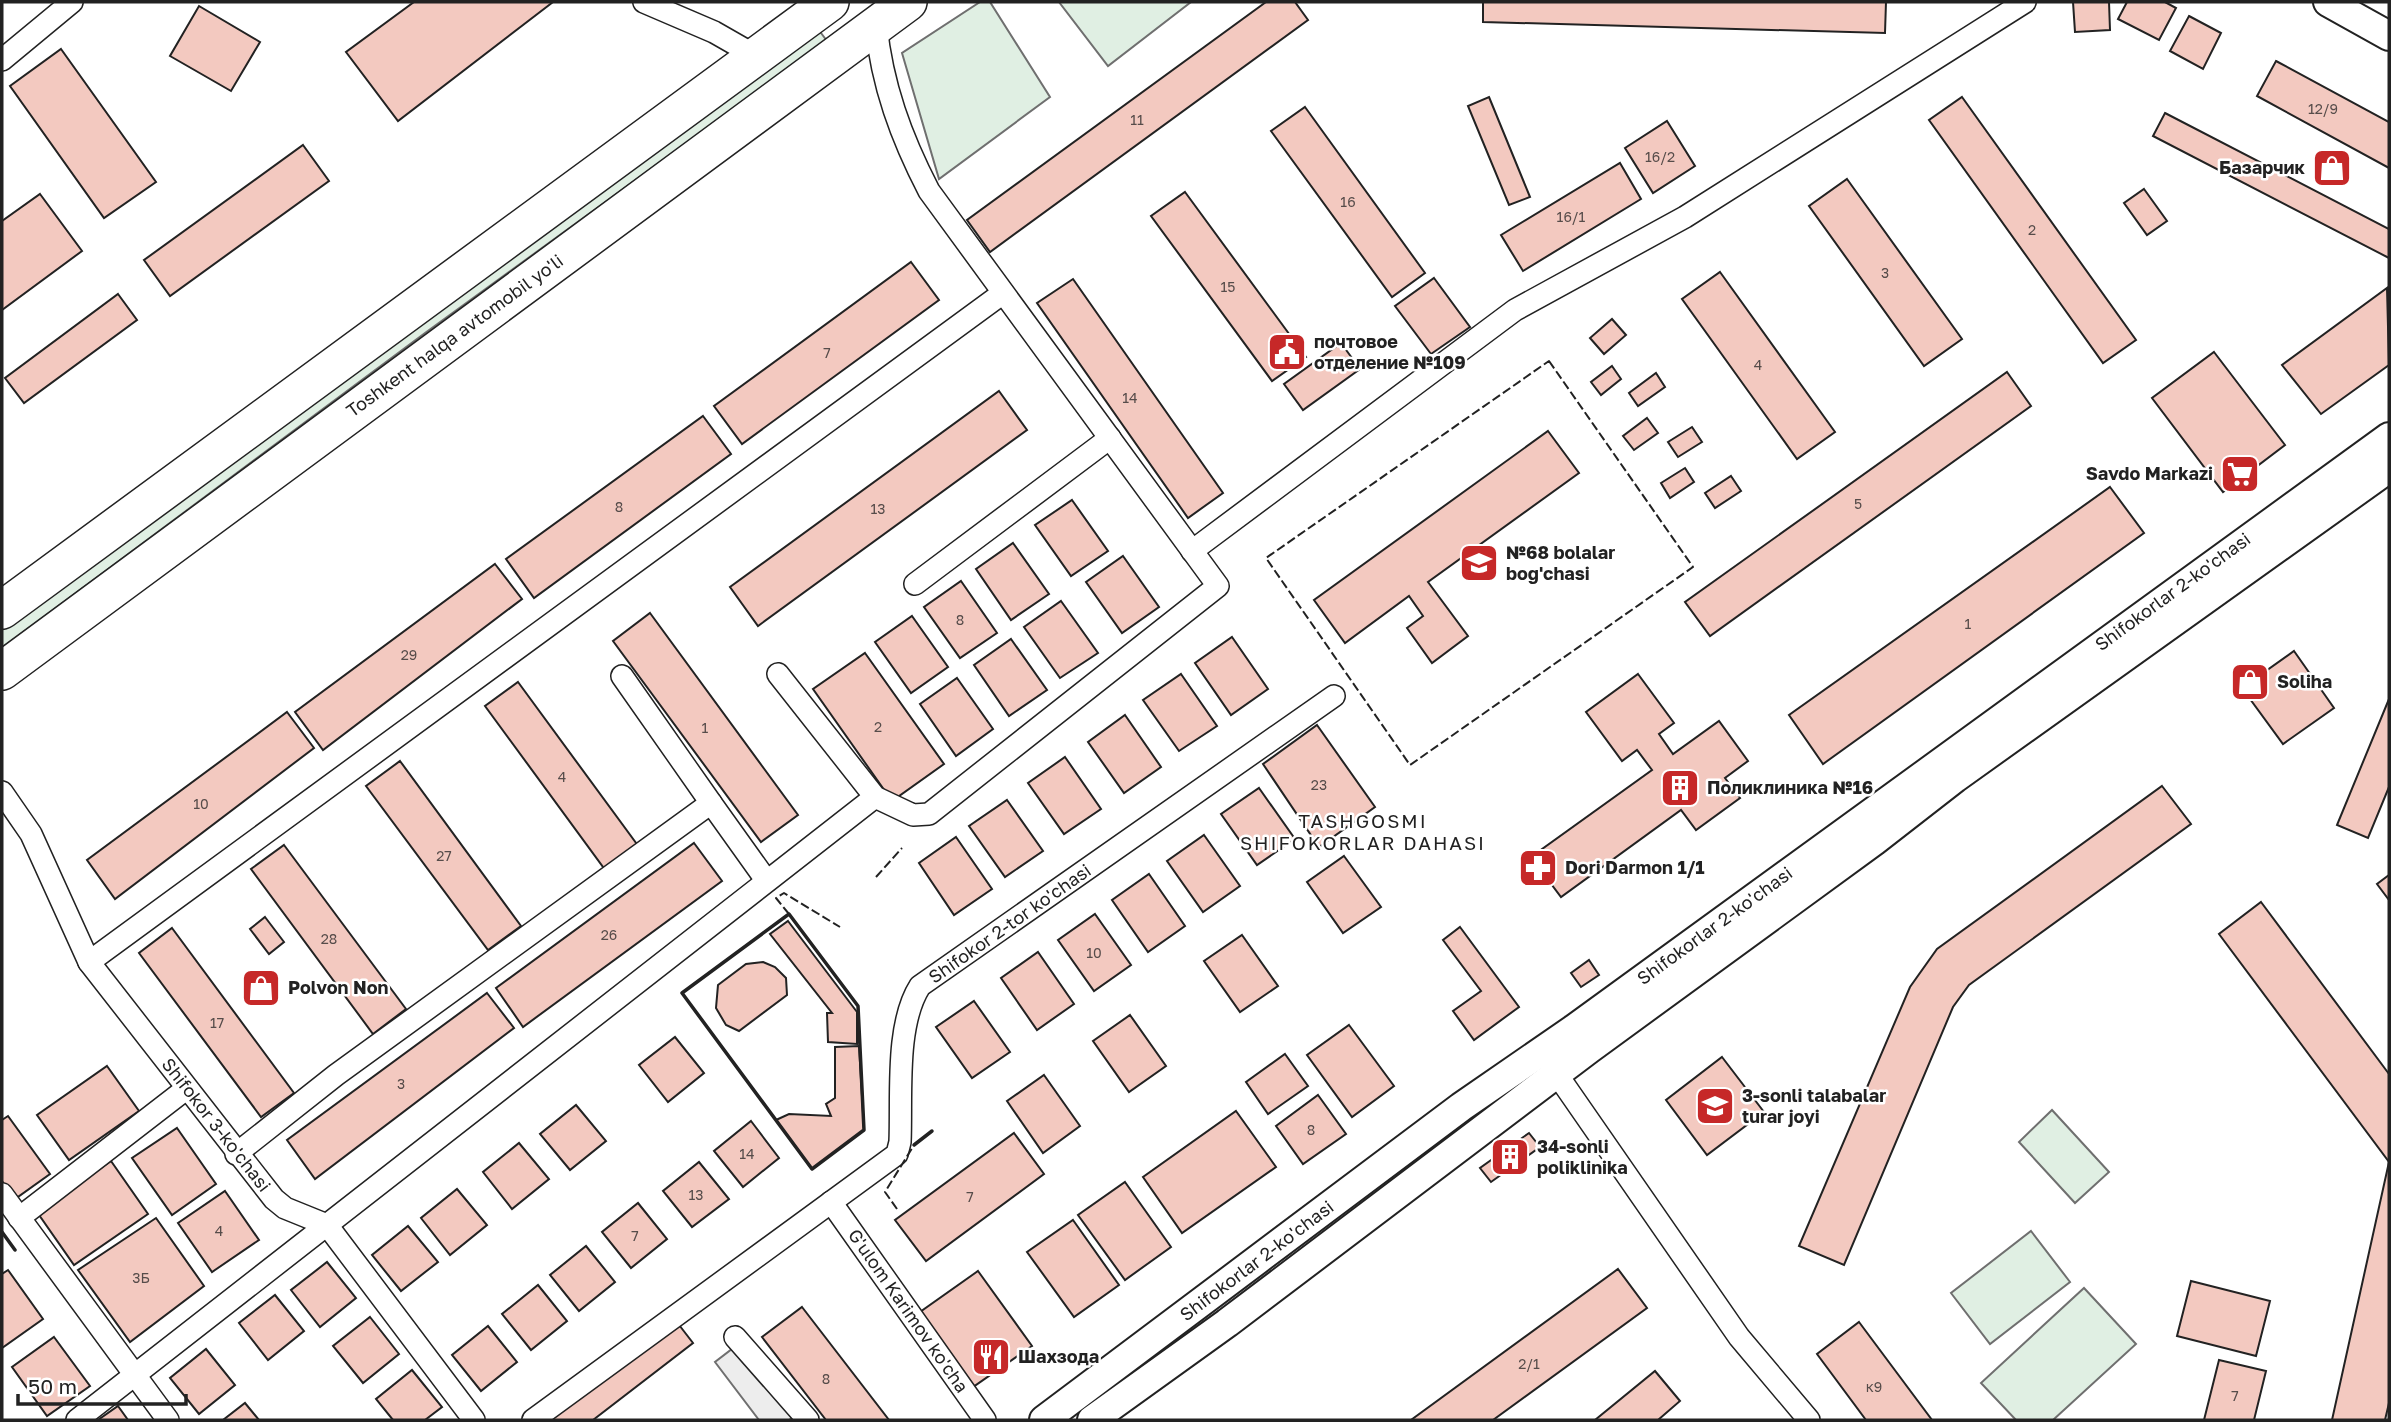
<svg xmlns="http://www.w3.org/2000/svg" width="2391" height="1422" font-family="'Golos Text',sans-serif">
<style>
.green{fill:#e0efe3;stroke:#6f6f6f;stroke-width:2}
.parking{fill:#ededed;stroke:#6f6f6f;stroke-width:2}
.building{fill:#f3c9c0;stroke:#222;stroke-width:2}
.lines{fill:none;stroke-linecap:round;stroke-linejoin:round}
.street-casing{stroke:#222;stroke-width:24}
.secondary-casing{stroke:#222;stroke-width:32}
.highway-casing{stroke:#222;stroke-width:40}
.street{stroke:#fff;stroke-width:21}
.secondary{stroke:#fff;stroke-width:28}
.highway{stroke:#fff;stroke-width:37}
.fence{stroke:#222;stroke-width:2;stroke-dasharray:9 3.5;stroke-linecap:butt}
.wall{stroke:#222;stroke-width:3.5}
.labels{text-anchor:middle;stroke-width:5;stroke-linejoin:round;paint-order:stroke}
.number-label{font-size:14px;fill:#564c4a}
.poi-label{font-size:18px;font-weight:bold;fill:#222;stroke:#fff;text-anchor:start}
.street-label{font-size:18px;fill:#222;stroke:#fff}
.neighbourhood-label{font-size:19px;letter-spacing:2px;fill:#222;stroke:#fff}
</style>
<rect width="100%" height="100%" fill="#fff"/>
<g class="green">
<path d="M980 2H990L1050 97 939 179 902 53Z"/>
<path d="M1059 2H1191L1108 66Z"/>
<path d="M818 29 827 41 425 333 2 648V630Z"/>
<path d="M2052 1110 2109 1172 2075 1203 2019 1142Z"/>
<path d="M2031 1231 2070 1282 1990 1344 1951 1293Z"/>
<path d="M2084 1288 2136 1344 2053 1420H2016L1981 1383Z"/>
</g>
<path class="parking" d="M745 1339 800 1412 789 1420H759L715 1362Z"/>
<g class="building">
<path d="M414 2H553L398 121 346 52Z"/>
<path d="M1266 2H1295L1308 20 990 252 967 220Z"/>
<path d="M1483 2H1886L1885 33 1483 22Z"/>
<path d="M2073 2H2109L2110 30 2075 32Z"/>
<path d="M2127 2H2165L2176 8 2159 40 2118 19Z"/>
<path d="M199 6 260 42 231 91 170 56Z"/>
<path d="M2189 16 2221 33 2203 69 2170 51Z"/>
<path d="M61 49 156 182 104 218 10 86Z"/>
<path d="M2276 61 2389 122V168L2257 96Z"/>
<path d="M1489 97 1530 197 1509 205 1468 106Z"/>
<path d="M1962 97 2136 340 2103 363 1929 120Z"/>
<path d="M1305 107 1425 273 1392 297 1271 131Z"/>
<path d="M2165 113 2389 229V258L2153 136Z"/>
<path d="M1667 121 1695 166 1653 193 1625 148Z"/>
<path d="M303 145 329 181 170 296 144 260Z"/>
<path d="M1620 163 1641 199 1523 271 1501 235Z"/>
<path d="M1847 179 1962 339 1924 366 1809 206Z"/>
<path d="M2144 189 2167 221 2147 235 2124 203Z"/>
<path d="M1185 192 1306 357 1272 381 1151 216Z"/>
<path d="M40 194 82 251 2 310V221Z"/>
<path d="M911 262 939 300 742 444 714 406Z"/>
<path d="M1720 272 1835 432 1797 459 1682 299Z"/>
<path d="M1434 278 1470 327 1431 354 1395 306Z"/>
<path d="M1073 279 1223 493 1188 518 1037 303Z"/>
<path d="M2387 288 2389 365 2321 414 2282 365Z"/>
<path d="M118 294 137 320 24 403 5 378Z"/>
<path d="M1612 319 1626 335 1604 354 1590 338Z"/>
<path d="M1341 343 1360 369 1303 410 1284 384Z"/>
<path d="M2214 352 2285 445 2223 492 2152 398Z"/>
<path d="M1612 366 1621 379 1601 395 1591 382Z"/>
<path d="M2007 372 2031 406 1710 636 1685 602Z"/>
<path d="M1656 373 1665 387 1638 406 1629 393Z"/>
<path d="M999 391 1027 430 758 626 730 587Z"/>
<path d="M703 416 731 454 534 598 506 559Z"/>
<path d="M1647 418 1658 433 1634 450 1623 436Z"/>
<path d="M1692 427 1702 442 1678 457 1668 442Z"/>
<path d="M1548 431 1579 473 1428 582 1468 636 1432 663 1407 628 1423 616 1409 596 1345 643 1314 600Z"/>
<path d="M1685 468 1694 482 1670 498 1661 483Z"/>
<path d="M1731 476 1741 491 1715 508 1705 493Z"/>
<path d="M2110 487 2144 533 1823 764 1789 715Z"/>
<path d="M1072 500 1108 551 1071 576 1035 525Z"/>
<path d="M1013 543 1049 594 1011 620 976 569Z"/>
<path d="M1123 556 1159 607 1122 633 1086 582Z"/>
<path d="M495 564 522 599 323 750 295 712Z"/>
<path d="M961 581 997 633 960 658 924 607Z"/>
<path d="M1061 601 1098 653 1060 678 1024 627Z"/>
<path d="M650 613 798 815 761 842 613 641Z"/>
<path d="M912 616 948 667 911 693 875 642Z"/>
<path d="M1232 637 1268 689 1231 715 1195 663Z"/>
<path d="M1011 639 1047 690 1009 716 974 665Z"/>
<path d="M2294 651 2334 708 2283 744 2242 688Z"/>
<path d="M865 653 944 764 892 801 813 689Z"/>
<path d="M1181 674 1217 726 1179 751 1143 700Z"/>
<path d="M1638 674 1674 723 1659 734 1673 754 1719 721 1748 761 1725 778 1740 798 1696 830 1681 810 1561 897 1531 857 1652 770 1637 750 1622 761 1586 712Z"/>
<path d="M957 678 993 729 956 756 920 704Z"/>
<path d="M518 682 639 847 606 871 485 706Z"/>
<path d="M2389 699V787L2368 838 2337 825Z"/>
<path d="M287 712 314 748 115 899 87 860Z"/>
<path d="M1125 715 1161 767 1124 793 1088 742Z"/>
<path d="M1317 725 1375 807 1319 847 1263 764Z"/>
<path d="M1065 757 1101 809 1064 834 1028 783Z"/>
<path d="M400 761 521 926 488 950 366 786Z"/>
<path d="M2162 786 2191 824 1969 985 1953 1007 1844 1265 1799 1246 1910 987 1937 949Z"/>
<path d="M1259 788 1295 839 1257 865 1221 814Z"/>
<path d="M1007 800 1043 851 1005 877 969 826Z"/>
<path d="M1204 835 1240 886 1203 912 1167 861Z"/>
<path d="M956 837 992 889 954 915 919 863Z"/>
<path d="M694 843 722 881 523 1027 496 988Z"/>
<path d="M284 845 406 1009 373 1034 251 869Z"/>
<path d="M1344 856 1381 907 1343 933 1307 882Z"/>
<path d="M1149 874 1185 926 1148 952 1112 900Z"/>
<path d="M2389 875V900L2377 884Z"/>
<path d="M2261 902 2389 1074V1403L2385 1420H2332L2389 1162 2219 934Z"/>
<path d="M1095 914 1131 965 1094 991 1058 940Z"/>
<path d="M265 917 284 942 269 954 250 929Z"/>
<path d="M788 921 857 1012V1044L828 1042 827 1013H832L770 934Z"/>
<path d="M1460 927 1519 1007 1474 1040 1453 1011 1481 991 1443 940Z"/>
<path d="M172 928 294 1093 261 1117 139 953Z"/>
<path d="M1242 935 1278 986 1240 1012 1204 961Z"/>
<path d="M1038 952 1074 1004 1037 1030 1001 978Z"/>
<path d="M1589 960 1599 975 1581 987 1571 973Z"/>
<path d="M763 962 775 967 786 978 787 995 739 1031 726 1025 716 1008 718 985 746 964Z"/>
<path d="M487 993 514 1028 315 1179 287 1140Z"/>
<path d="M974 1001 1010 1052 972 1078 936 1027Z"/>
<path d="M1130 1015 1166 1066 1129 1092 1093 1041Z"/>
<path d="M1349 1025 1394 1086 1352 1117 1307 1055Z"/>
<path d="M675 1037 704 1073 668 1102 639 1065Z"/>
<path d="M859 1046 864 1130 812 1169 776 1120 789 1114 831 1116 826 1104 835 1098V1047Z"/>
<path d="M1285 1054 1308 1086 1268 1114 1246 1082Z"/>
<path d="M1722 1057 1764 1112 1707 1155 1666 1100Z"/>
<path d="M107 1066 139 1111 69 1160 37 1115Z"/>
<path d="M1044 1075 1080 1126 1043 1153 1007 1101Z"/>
<path d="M1318 1095 1346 1134 1303 1164 1276 1126Z"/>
<path d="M576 1105 606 1141 570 1170 540 1134Z"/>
<path d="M1236 1111 1276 1167 1182 1233 1143 1177Z"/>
<path d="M8 1116 50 1174 15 1199 2 1181V1120Z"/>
<path d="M751 1121 779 1158 743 1187 714 1151Z"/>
<path d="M177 1128 216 1184 172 1215 132 1158Z"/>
<path d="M1014 1133 1044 1174 926 1261 895 1220Z"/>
<path d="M1529 1133 1540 1147 1491 1182 1480 1168Z"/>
<path d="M519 1143 549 1179 512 1209 483 1172Z"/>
<path d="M111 1161 148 1214 74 1265 37 1212Z"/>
<path d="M699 1162 729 1199 692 1227 663 1191Z"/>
<path d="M1125 1182 1171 1247 1125 1280 1078 1215Z"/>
<path d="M457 1189 487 1225 450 1255 421 1218Z"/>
<path d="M225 1191 259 1240 212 1272 178 1223Z"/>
<path d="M638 1203 667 1239 631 1268 602 1232Z"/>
<path d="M156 1218 204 1286 130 1342 78 1270Z"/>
<path d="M1073 1220 1119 1285 1074 1317 1027 1252Z"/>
<path d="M408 1226 438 1262 401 1291 372 1255Z"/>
<path d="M586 1246 615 1282 579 1311 550 1275Z"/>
<path d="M327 1262 356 1298 320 1327 291 1290Z"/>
<path d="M1618 1269 1647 1308 1493 1420H1411Z"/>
<path d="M8 1270 43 1319 2 1348V1274Z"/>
<path d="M978 1271 1032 1346 973 1387 920 1312Z"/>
<path d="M2191 1281 2270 1301 2256 1356 2177 1336Z"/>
<path d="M538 1285 567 1321 531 1350 502 1314Z"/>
<path d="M275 1295 304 1331 268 1360 239 1323Z"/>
<path d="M802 1307 889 1420H826L762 1337Z"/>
<path d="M370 1317 399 1354 363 1383 333 1346Z"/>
<path d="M676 1321 693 1343 593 1420H548Z"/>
<path d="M1859 1322 1932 1420H1866L1817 1354Z"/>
<path d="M488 1326 517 1362 481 1391 452 1355Z"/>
<path d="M54 1337 90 1386 47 1416 12 1367Z"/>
<path d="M206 1349 235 1385 199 1414 170 1378Z"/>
<path d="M2219 1360 2266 1371 2254 1420H2204Z"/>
<path d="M412 1370 442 1407 425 1420H393L376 1399Z"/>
<path d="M1655 1371 1680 1401 1658 1420H1595Z"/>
<path d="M245 1403 259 1420H223Z"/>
<path d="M118 1406 128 1420H98Z"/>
</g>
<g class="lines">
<g class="street-casing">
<g id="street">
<path d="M644 2 714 32 756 56"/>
<path d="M2 60 72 2"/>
<path d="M1192 551 1515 310 1685 217 2025 2"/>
<path d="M915 584 1110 438"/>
<path d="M778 674 875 797 913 815 929 814 1218 586 929 191C901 137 882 85 876 25"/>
<path d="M622 676 711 803"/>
<path d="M2 792 31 834 89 962 274 1199 285 1208 327 1225 474 1420"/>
<path d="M89 962 1003 293"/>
<path d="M1556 1073 1739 1337 1809 1420"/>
<path d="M236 1154 336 1075 711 803 766 880"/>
<path d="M2 1194 168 1420"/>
<path d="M831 1202 985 1420"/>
<path d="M19 1218 186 1089"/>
<path d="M735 1337 808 1420"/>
<path d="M77 1420 875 797"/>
<path d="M533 1420 897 1154 900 1142C902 1096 895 1025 920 986L1334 696"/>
</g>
</g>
<g class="secondary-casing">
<g id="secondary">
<path d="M2328 2 2389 36"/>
<path d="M1044 1420 1461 1107 1574 1029 2389 437"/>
<path d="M1092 1420 1227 1323 1589 1049 1874 841 1955 778 2389 468"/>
</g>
</g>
<g class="highway-casing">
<g id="highway">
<path d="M2 610 830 2"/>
<path d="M2 671 908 2"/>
</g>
</g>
<use href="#street" class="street"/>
<use href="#secondary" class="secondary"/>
<use href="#highway" class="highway"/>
<g class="fence">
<path d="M1549 361 1693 567 1410 765 1266 558Z"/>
<path d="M876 877 902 848"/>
<path d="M789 914 776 898 784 893 840 927"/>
<path d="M897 1209 885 1192 914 1145"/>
</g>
<g class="wall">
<path d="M789 914 858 1006 864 1130 812 1169 682 993Z"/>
<path d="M914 1145 932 1131"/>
<path d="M2 1232 15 1250"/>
</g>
</g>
<defs>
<g id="shop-square" transform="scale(2.0125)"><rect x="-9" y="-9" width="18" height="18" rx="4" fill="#c62828" stroke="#fff"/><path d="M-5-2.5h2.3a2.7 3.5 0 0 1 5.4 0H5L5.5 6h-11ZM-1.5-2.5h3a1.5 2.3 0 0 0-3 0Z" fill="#fff"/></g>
<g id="civic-square" transform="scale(2.0125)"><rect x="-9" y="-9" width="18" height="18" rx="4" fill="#c62828" stroke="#fff"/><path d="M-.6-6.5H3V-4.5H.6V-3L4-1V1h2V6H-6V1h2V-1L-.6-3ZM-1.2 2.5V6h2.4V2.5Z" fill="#fff"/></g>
<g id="supermarket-square" transform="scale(2.0125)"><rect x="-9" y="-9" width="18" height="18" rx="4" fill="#c62828" stroke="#fff"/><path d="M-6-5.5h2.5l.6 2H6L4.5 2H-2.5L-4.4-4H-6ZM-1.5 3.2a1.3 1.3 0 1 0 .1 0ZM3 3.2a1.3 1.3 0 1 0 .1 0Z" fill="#fff"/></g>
<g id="school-square" transform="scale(2.0125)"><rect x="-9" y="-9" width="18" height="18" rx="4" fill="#c62828" stroke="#fff"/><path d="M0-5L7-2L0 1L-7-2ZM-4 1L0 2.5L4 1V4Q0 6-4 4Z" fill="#fff"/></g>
<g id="building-square" transform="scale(2.0125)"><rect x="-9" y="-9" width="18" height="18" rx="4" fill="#c62828" stroke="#fff"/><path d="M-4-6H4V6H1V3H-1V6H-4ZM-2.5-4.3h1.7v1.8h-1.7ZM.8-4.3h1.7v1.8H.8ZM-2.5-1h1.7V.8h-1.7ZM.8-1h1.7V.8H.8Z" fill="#fff"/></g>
<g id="pharmacy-square" transform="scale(2.0125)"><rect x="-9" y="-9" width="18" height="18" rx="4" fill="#c62828" stroke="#fff"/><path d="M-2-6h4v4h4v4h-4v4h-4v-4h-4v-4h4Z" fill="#fff"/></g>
<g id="university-square" transform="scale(2.0125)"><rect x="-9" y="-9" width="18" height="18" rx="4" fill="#c62828" stroke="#fff"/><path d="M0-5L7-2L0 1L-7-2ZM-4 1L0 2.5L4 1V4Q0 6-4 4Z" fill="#fff"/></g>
<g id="restaurant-square" transform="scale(2.0125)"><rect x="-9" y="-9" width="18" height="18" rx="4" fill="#c62828" stroke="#fff"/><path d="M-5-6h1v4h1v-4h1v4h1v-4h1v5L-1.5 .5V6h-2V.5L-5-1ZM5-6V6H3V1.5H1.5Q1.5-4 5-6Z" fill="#fff"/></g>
</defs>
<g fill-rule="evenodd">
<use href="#shop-square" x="2332" y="168"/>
<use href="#civic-square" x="1287" y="352"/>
<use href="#supermarket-square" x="2240" y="474"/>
<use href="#school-square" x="1479" y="563"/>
<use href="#shop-square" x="2250" y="682"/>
<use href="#building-square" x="1680" y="788"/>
<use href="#pharmacy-square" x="1538" y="868"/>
<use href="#shop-square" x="261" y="988"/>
<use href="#university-square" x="1715" y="1106"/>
<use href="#building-square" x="1510" y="1157"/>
<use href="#restaurant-square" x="991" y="1357"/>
</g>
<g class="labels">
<g class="number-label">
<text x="2323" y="114">12/9</text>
<text x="1137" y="125">11</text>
<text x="1660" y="162">16/2</text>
<text x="1348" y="207">16</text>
<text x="1571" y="222">16/1</text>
<text x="2032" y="235">2</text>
<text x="1885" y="278">3</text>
<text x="1228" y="292">15</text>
<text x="827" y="358">7</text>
<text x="1758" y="370">4</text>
<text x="1130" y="403">14</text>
<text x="1858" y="509">5</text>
<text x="619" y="512">8</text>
<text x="878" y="514">13</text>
<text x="960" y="625">8</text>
<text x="1968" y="629">1</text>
<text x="409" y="660">29</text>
<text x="878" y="732">2</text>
<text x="705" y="733">1</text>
<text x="562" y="782">4</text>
<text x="1319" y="790">23</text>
<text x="201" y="809">10</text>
<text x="444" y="861">27</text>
<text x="609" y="940">26</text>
<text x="329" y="944">28</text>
<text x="1094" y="958">10</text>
<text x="217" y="1028">17</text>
<text x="401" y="1089">3</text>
<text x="1311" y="1135">8</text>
<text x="747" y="1159">14</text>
<text x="696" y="1200">13</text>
<text x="970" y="1202">7</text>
<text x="219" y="1236">4</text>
<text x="635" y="1241">7</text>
<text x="141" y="1283">3Б</text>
<text x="1529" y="1369">2/1</text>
<text x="826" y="1384">8</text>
<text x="1874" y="1392">к9</text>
<text x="2235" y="1401">7</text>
</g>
<g class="poi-label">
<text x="2305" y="174" text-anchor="end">Базарчик</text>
<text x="1314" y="348">почтовое<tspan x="1314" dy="21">отделение №109</tspan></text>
<text x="2213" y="480" text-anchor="end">Savdo Markazi</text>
<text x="1506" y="559">№68 bolalar<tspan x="1506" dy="21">bog'chasi</tspan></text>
<text x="2277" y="688">Soliha</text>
<text x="1707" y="794">Поликлиника №16</text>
<text x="1565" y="874">Dori Darmon 1/1</text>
<text x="288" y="994">Polvon Non</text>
<text x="1742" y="1102">3-sonli talabalar<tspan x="1742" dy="21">turar joyi</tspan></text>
<text x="1537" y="1153">34-sonli<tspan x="1537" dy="21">poliklinika</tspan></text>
<text x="1018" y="1363">Шахзода</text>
</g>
<g class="street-label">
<text transform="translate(455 336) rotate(-36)" y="6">Toshkent halqa avtomobil yo'li</text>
<text transform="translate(2173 592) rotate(-36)" y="6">Shifokorlar 2-ko'chasi</text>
<text transform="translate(1010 924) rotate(-35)" y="6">Shifokor 2-tor ko'chasi</text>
<text transform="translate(1715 926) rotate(-36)" y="6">Shifokorlar 2-ko'chasi</text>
<text transform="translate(216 1125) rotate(52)" y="6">Shifokor 3-ko'chasi</text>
<text transform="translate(1257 1261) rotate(-37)" y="6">Shifokorlar 2-ko'chasi</text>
<text transform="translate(908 1311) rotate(55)" y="6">G'ulom Karimov ko'cha</text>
</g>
<g class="neighbourhood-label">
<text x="1363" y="828">TASHGOSMI<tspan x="1363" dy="22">SHIFOKORLAR DAHASI</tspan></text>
</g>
</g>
<rect width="2391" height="1422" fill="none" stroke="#222222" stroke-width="7"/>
<path d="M18 1394v10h168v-10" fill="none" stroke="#222222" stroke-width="3.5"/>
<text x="28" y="1394" font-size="21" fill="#222222" stroke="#ffffff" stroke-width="5" paint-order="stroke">50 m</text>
</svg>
